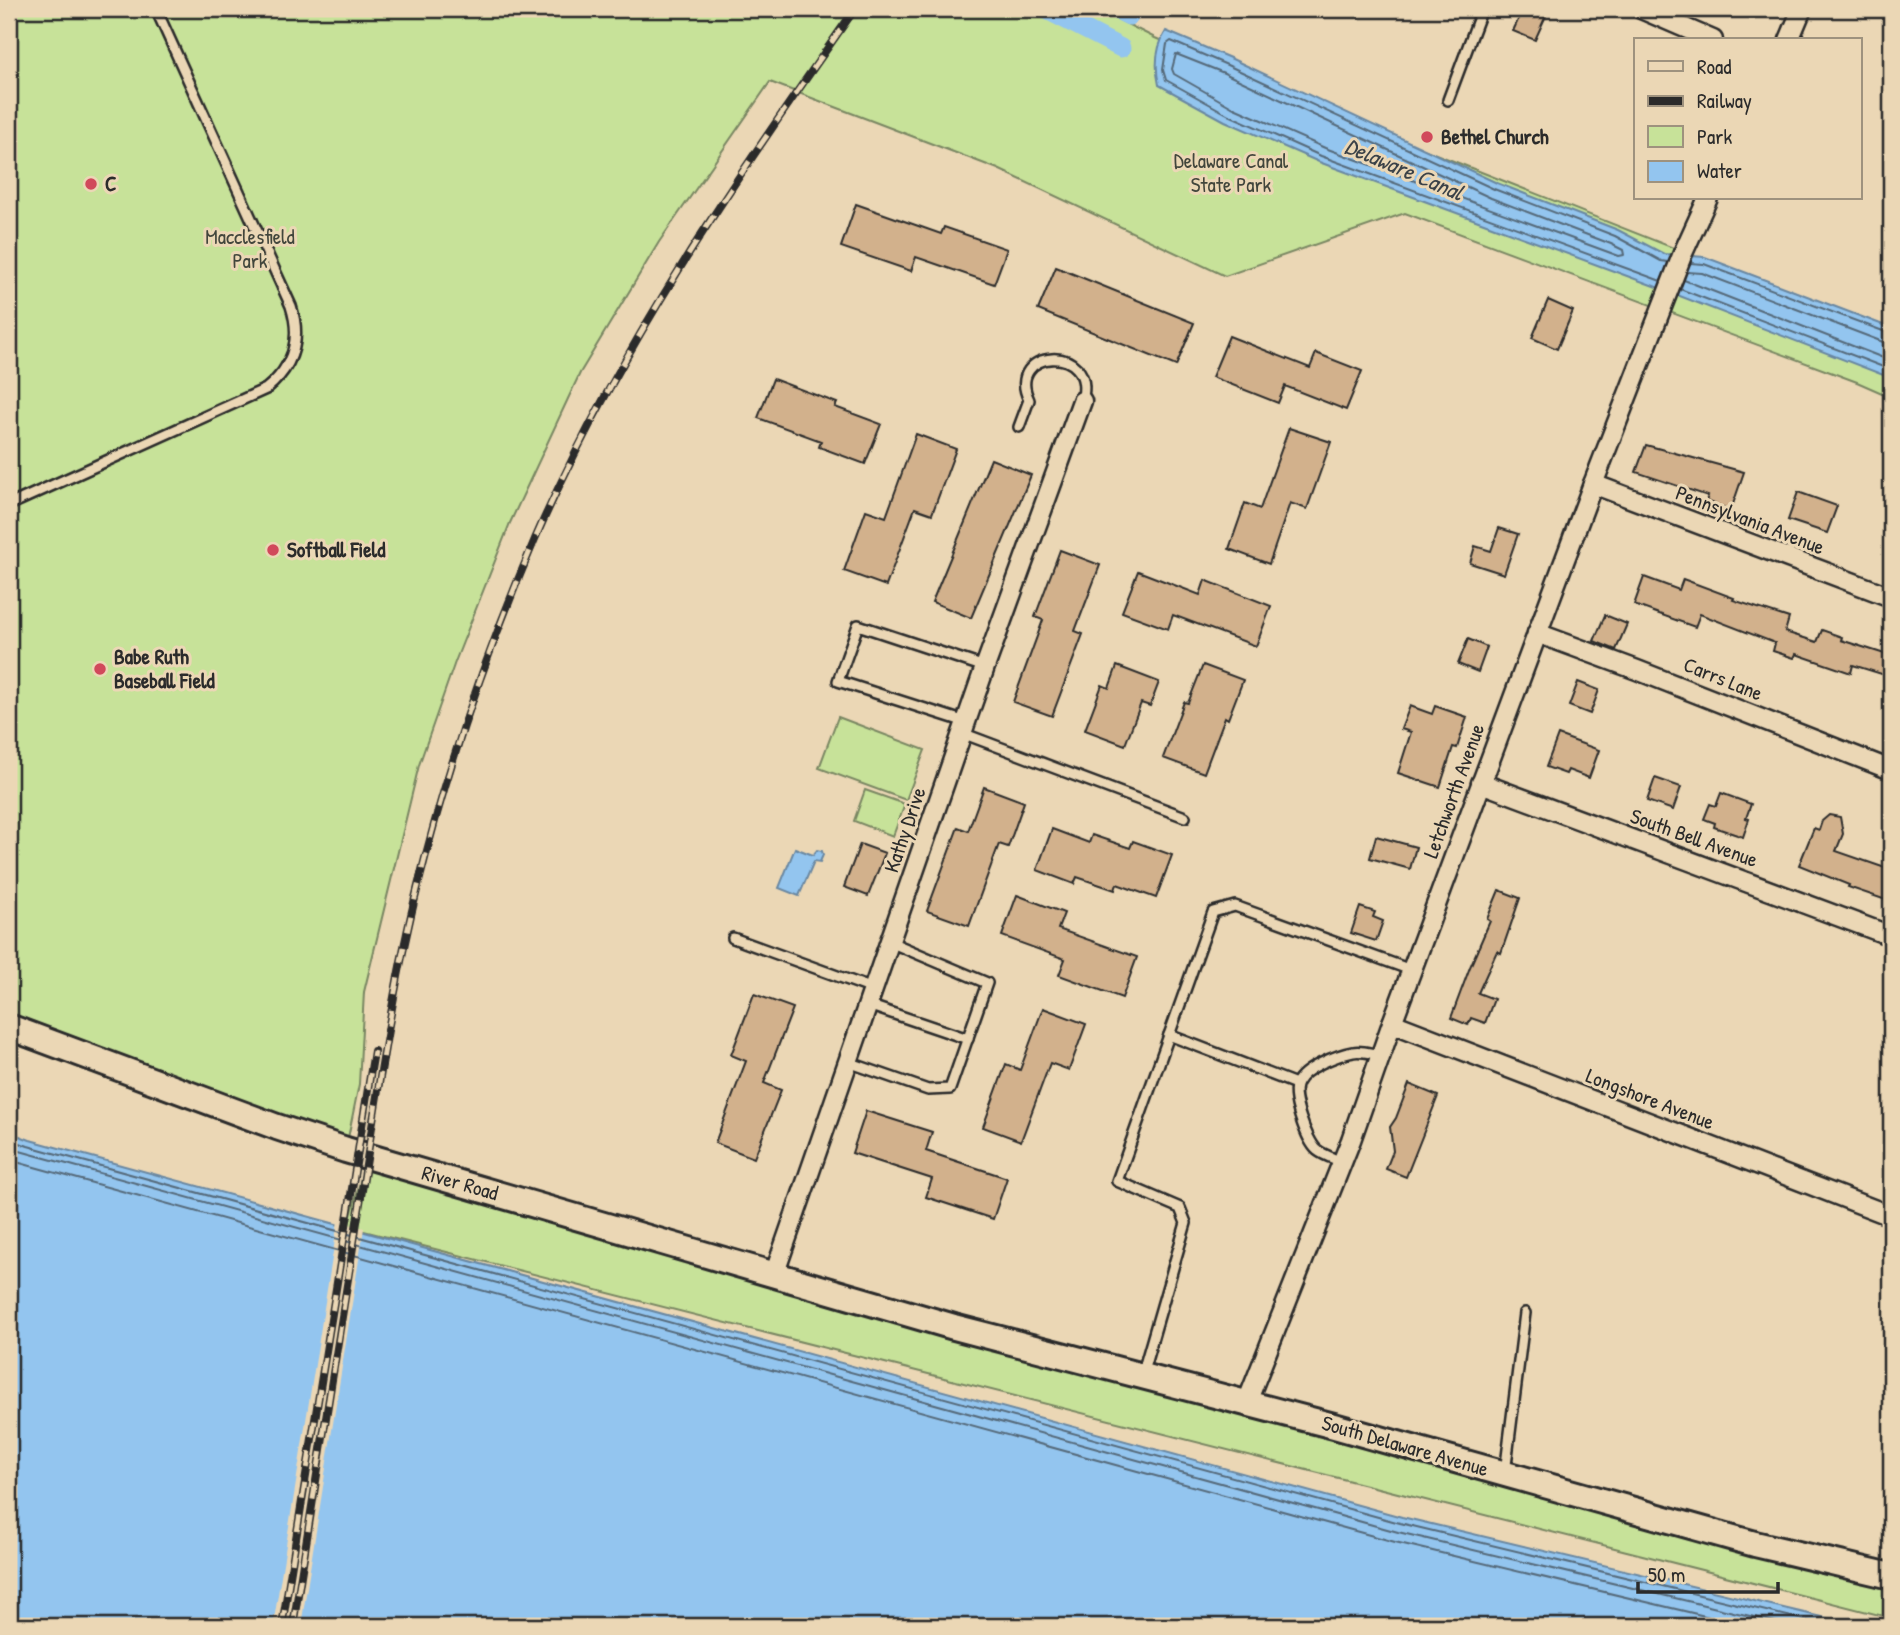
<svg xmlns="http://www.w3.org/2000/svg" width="1900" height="1635" font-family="'Patrick Hand',sans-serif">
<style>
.green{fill:#c7e299;stroke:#798662;stroke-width:2}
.water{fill:#93c5ef;stroke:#6987a1;stroke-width:2}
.pier{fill:#ebd7b5}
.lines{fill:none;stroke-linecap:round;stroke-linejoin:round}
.shore{stroke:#556979;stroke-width:2}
.canal{stroke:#93c5ef;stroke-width:19}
.building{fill:#d2b18c;stroke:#2b2b2b;stroke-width:2}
.lane-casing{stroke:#2b2b2b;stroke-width:14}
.street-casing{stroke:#2b2b2b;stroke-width:23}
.secondary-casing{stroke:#2b2b2b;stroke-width:30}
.lane{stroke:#ebd7b5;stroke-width:9}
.street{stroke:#ebd7b5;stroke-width:18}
.secondary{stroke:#ebd7b5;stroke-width:24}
.rail-casing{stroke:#2b2b2b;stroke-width:8}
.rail{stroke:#ebd7b5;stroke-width:5;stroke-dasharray:16;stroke-linecap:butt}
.poi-dot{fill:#d1495b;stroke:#ebd7b5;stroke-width:2.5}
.labels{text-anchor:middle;stroke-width:6;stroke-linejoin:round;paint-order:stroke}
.poi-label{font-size:21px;font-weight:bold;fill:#2b2b2b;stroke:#ebd7b5;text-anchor:start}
.park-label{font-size:21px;fill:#42463c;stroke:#ebd7b5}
.street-label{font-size:21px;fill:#2b2b2b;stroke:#ebd7b5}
.water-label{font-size:23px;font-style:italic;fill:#3b4248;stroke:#ebd7b5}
</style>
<rect width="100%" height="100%" fill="#ebd7b5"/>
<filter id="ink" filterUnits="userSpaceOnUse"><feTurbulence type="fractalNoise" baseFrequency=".0143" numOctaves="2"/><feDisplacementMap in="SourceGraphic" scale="14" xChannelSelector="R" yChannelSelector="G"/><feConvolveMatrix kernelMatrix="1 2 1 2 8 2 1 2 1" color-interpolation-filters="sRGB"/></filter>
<g filter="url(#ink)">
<g class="green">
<path d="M9 9H1097L1155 38 1365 126 1891 334V397L1857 382 1405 213 1225 276 998 169 770 82 659 242 580 373 510 523 455 662 419 765 364 992 359 1084 347 1143 9 1020Z"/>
<path d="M838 717 925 750 906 800 819 768Z"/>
<path d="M865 790 905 804 893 836 854 821Z"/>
<path d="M367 1156 1891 1576V1618L348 1227Z"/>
</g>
<g class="water">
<path d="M1166 31 1230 58 1497 183 1618 230 1664 254 1705 257 1891 328V378L1654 286 1319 162 1225 121 1159 85C1155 67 1156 47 1166 31Z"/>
<path d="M795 848 813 855 817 850 822 851 823 855 820 862 814 861 799 896 779 888Z"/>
<path d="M9 1132 30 1140 1402 1517 1859 1626H9Z"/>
</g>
<path class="pier" d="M338 1221 364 1228 301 1626H273Z"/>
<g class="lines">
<g class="shore">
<path d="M1176 54 1224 73 1491 198 1611 244 1623 250 1624 255 1619 256 1325 148 1232 107 1174 74 1172 69Z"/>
<path d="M1690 263 1704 264 1891 334"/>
<path d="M1687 272 1702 273 1883 342 1891 343"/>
<path d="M1684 280 1891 361"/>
<path d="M1661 281 1321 156 1229 115 1166 80 1163 70 1167 44 1171 41 1227 65 1494 189 1615 236 1661 261 1668 262"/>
<path d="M1680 289 1891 370"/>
<path d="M9 1139 28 1146 1400 1523 1829 1626"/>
<path d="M9 1148 1398 1532 1792 1626"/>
<path d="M9 1160 1395 1542 1747 1626"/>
</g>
<g class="canal">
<path d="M1045 9 1121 48"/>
<path d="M1115 9 1129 16"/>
</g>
</g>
<g class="building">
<path d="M1523 9H1549L1535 40 1513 31Z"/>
<path d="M856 204 941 234 944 227 1007 249 994 284 916 257 911 271 841 247Z"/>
<path d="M1056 267 1194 323 1176 366 1038 310Z"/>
<path d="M1548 300 1573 311 1557 349 1532 338Z"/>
<path d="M1229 336 1310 368 1316 353 1362 371 1346 410 1285 386 1278 403 1212 377Z"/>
<path d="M773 379 837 403 835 407 881 424 865 464 819 447 821 441 758 418Z"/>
<path d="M1289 428 1331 442 1307 509 1290 503 1269 564 1229 549 1245 503 1260 509Z"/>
<path d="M916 434 956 449 932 514 915 508 886 586 844 571 866 510 886 517Z"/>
<path d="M1646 445 1744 472 1731 510 1706 501 1708 496 1636 472Z"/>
<path d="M991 459 1031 475 971 618 932 602Z"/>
<path d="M1798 492 1837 506 1827 533 1788 520Z"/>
<path d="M1499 528 1518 534 1504 574 1470 563 1475 546 1491 551Z"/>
<path d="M1060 550 1100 565 1075 631 1083 634 1052 716 1013 702 1043 620 1035 617Z"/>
<path d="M1138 571 1200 595 1205 580 1271 606 1256 646 1173 615 1168 629 1122 612Z"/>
<path d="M1644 577 1679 590 1683 579 1734 598 1733 600 1789 618 1785 632 1817 642 1822 630 1842 637 1841 640 1891 656V677L1853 665 1851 673 1796 654 1794 658 1773 651 1775 643 1700 614 1695 627 1634 605Z"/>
<path d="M1605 615 1627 624 1616 650 1594 641Z"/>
<path d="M1468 639 1487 647 1478 672 1458 664Z"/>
<path d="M1203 665 1243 680 1228 719 1225 717 1204 773 1163 758 1184 702 1188 703Z"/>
<path d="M1117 666 1159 682 1150 706 1141 703 1125 745 1085 730 1102 685 1109 688Z"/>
<path d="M1578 682 1599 690 1590 714 1569 706Z"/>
<path d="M1410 706 1432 714 1435 706 1467 717 1457 748 1453 747 1440 787 1398 773 1411 732 1401 729Z"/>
<path d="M1558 735 1599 750 1589 778 1568 770 1566 774 1546 767Z"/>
<path d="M1655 778 1681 787 1673 810 1647 801Z"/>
<path d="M984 787 1024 802 1008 847 999 844 969 926 927 911 958 827 968 831Z"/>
<path d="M1721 793 1751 804 1746 818 1749 819 1743 837 1714 827 1715 823 1704 819 1710 804 1716 806Z"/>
<path d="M1829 815 1840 817 1843 834 1836 851 1891 870V885L1886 900 1848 887 1849 885 1799 865 1814 828 1819 830 1822 821Z"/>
<path d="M1052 829 1089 843 1092 835 1130 848 1133 841 1172 855 1156 898 1117 884 1115 890 1077 877 1074 884 1037 870Z"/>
<path d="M1376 836 1416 847 1410 869 1370 858Z"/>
<path d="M860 844 885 853 868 896 844 887Z"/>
<path d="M1499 890 1520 898 1501 953 1497 951 1478 993 1494 999 1485 1023 1471 1018 1468 1025 1451 1018 1470 967 1490 921 1487 919Z"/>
<path d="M1017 895 1064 913 1058 929 1137 957 1122 998 1059 975 1065 959 1002 936Z"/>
<path d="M1360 907 1375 912 1373 917 1383 921 1376 941 1351 933Z"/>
<path d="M754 994 793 1008 764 1083 781 1090 754 1158 715 1143 746 1061 731 1055Z"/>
<path d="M1043 1008 1086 1024 1069 1070 1050 1063 1021 1141 983 1127 1006 1064 1020 1070Z"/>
<path d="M1409 1084 1438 1096 1406 1177 1386 1169 1393 1151 1390 1127 1396 1118Z"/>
<path d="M866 1111 932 1132 926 1151 1007 1178 993 1219 926 1197 932 1179 852 1153Z"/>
</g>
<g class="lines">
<g class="lane-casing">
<g id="lane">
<path d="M1448 100 1482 9"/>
<path d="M1019 427 1029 400C1004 349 1098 341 1082 401"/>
<path d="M9 505 266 389C293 367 302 340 291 306L156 9"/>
<path d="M966 722 838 681 858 625 985 667"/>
<path d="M962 733 1185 817"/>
<path d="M733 938 873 989"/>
<path d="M868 1005 968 1039"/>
<path d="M1169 1035 1296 1084"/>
<path d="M848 1062 928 1090 950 1089 987 983 890 942"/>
<path d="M1342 1162C1335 1159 1323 1155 1317 1150 1307 1141 1290 1096 1297 1083 1304 1068 1337 1055 1353 1052 1362 1050 1372 1054 1380 1055"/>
<path d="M1142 1375 1186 1223 1180 1208 1117 1181 1213 912 1235 906 1411 970"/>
<path d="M1505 1473 1525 1313"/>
</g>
</g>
<g class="street-casing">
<g id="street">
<path d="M1641 9 1713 40"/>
<path d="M1789 40 1802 9"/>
<path d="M1593 484 1891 597"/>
<path d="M1537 633 1637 670 1891 770"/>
<path d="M1481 783 1891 936"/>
<path d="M1392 1023 1891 1216"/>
<path d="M774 1275 985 667 1082 401"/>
<path d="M1247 1402 1351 1140 1392 1023 1593 484 1683 253 1708 198"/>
</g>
</g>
<g class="secondary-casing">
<path id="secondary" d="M9 1027 277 1127 346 1150 954 1327 1334 1426 1755 1544 1891 1576"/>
</g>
<use href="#lane" class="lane"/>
<use href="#street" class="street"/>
<use href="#secondary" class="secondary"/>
<g class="rail-casing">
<g id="rail">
<path d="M282 1626 374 1051"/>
<path d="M293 1626C315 1485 338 1344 360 1203 377 1097 392 990 418 886 447 767 487 651 535 539 618 348 736 178 855 9"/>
</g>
</g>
<use href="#rail" class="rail"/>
</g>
</g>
<g class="poi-dot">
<circle cx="1427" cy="137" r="7"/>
<circle cx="91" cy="184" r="7"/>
<circle cx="273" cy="550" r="7"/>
<circle cx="100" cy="669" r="7"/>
</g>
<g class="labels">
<g class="poi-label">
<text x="1441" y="144">Bethel Church</text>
<text x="105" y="191">C</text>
<text x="287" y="557">Softball Field</text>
<text x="114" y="664">Babe Ruth<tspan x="114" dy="24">Baseball Field</tspan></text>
</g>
<g class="park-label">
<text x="1231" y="168">Delaware Canal<tspan x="1231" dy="24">State Park</tspan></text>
<text x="250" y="244">Macclesfield<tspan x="250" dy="24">Park</tspan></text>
</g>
<g class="street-label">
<text transform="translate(1750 520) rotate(21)" y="7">Pennsylvania Avenue</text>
<text transform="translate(1723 679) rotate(22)" y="7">Carrs Lane</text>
<text transform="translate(1454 791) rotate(-70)" y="7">Letchworth Avenue</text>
<text transform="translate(905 830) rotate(-71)" y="7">Kathy Drive</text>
<text transform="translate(1694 838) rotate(20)" y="7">South Bell Avenue</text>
<text transform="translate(1650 1099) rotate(21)" y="7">Longshore Avenue</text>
<text transform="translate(460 1183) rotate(16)" y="7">River Road</text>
<text transform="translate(1405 1446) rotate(16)" y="7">South Delaware Avenue</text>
</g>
<g class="water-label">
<text transform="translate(1404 169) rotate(23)" y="8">Delaware Canal</text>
</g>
</g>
<rect width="1900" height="1635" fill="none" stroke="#ebd7b5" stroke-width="35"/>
<rect x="18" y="18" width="1865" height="1600" fill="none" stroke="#2b2b2b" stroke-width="2.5" filter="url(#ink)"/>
<rect x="1634" y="38" width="228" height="161" fill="#ebd7b5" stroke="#9e927e" stroke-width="2"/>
<rect x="1648" y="61" width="35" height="10" fill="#ebd7b5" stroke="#9e927e" stroke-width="2"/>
<text x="1697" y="74" font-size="21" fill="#2b2b2b">Road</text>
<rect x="1648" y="96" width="35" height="10" fill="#2b2b2b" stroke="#9e927e" stroke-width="2"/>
<text x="1697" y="108" font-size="21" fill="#2b2b2b">Railway</text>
<rect x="1648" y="126" width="35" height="21" fill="#c7e299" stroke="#9e927e" stroke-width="2"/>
<text x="1697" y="144" font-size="21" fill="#2b2b2b">Park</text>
<rect x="1648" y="161" width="35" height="21" fill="#93c5ef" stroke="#9e927e" stroke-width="2"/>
<text x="1697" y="178" font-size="21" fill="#2b2b2b">Water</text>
<path d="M1638 1582v10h140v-10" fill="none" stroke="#2b2b2b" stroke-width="3.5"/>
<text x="1648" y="1582" font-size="21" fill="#2b2b2b" stroke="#ebd7b5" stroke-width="5" paint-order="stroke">50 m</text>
</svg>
